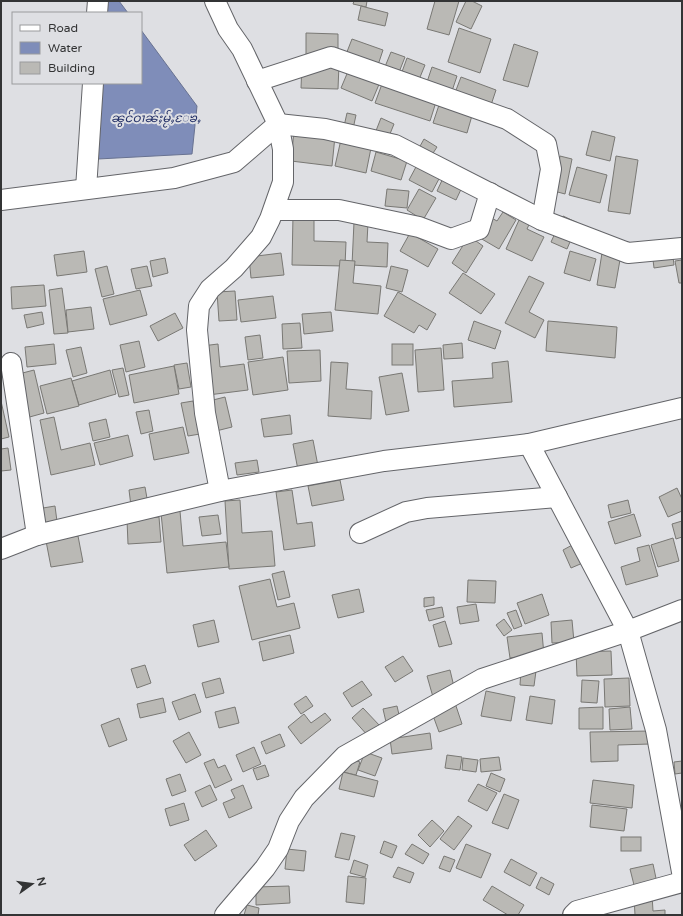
<svg xmlns="http://www.w3.org/2000/svg" width="683" height="916" font-family="'Varela Round','Noto Sans Myanmar',sans-serif">
<style>
.water{fill:#7f8db9;stroke:#687291}
.building{fill:#bab9b5;stroke:#797874}
.lines{fill:none;stroke-linecap:round;stroke-linejoin:round}
.minor-casing{stroke:#646569;stroke-width:22}
.minor{stroke:#fff;stroke-width:20}
.labels{text-anchor:middle;stroke-width:4;stroke-linejoin:round;paint-order:stroke}
.water-label{font-size:12px;font-style:italic;fill:#222f66;stroke:#dedfe3}
</style>
<rect width="100%" height="100%" fill="#dedfe3"/>
<g class="water">
<path d="M91 1H119L128 13H90Z"/>
<path d="M141 30 197 106 192 154 79 160 85 83H141Z"/>
</g>
<g class="building">
<path d="M354 1H367L366 7 353 4Z"/>
<path d="M435 1H459L449 35 427 29Z"/>
<path d="M466 1H472L482 6 471 29 456 22Z"/>
<path d="M361 6 388 13 385 26 358 20Z"/>
<path d="M459 28 491 39 480 73 448 62Z"/>
<path d="M306 33 338 34V56L306 55Z"/>
<path d="M352 39 383 50 375 74 343 62Z"/>
<path d="M514 44 538 52 528 87 503 80Z"/>
<path d="M391 52 405 57 394 85 380 79Z"/>
<path d="M407 58 425 65 416 87 399 80Z"/>
<path d="M302 63 339 64 338 89 301 88Z"/>
<path d="M432 67 457 76 448 103 423 94Z"/>
<path d="M349 69 380 82 372 101 341 88Z"/>
<path d="M461 77 496 90 489 111 453 98Z"/>
<path d="M382 84 436 102 430 121 375 103Z"/>
<path d="M440 102 473 112 467 133 433 123Z"/>
<path d="M347 113 356 115 350 143 371 148 366 173 335 166Z"/>
<path d="M381 118 394 124 383 151 370 146Z"/>
<path d="M294 131 335 136 332 166 291 161Z"/>
<path d="M592 131 615 137 610 161 586 155Z"/>
<path d="M424 139 437 147 426 164 414 157Z"/>
<path d="M376 152 407 161 401 180 371 171Z"/>
<path d="M560 156 572 159 565 194 554 191Z"/>
<path d="M616 156 638 160 630 214 608 211Z"/>
<path d="M417 165 440 177 432 192 409 180Z"/>
<path d="M577 167 607 175 600 203 569 195Z"/>
<path d="M445 174 464 183 456 200 437 191Z"/>
<path d="M387 189 409 191 407 208 385 206Z"/>
<path d="M419 189 436 198 423 220 407 210Z"/>
<path d="M524 209 534 214 527 229 544 237 532 261 506 249Z"/>
<path d="M479 211 497 221 503 212 516 220 499 249 468 231Z"/>
<path d="M293 215 314 216V241L346 242 345 266 292 265Z"/>
<path d="M563 216 578 223 567 249 551 242Z"/>
<path d="M354 222 368 223 367 242 388 243 387 267 352 265Z"/>
<path d="M410 233 438 249 428 267 400 251Z"/>
<path d="M469 236 483 246 466 273 452 263Z"/>
<path d="M604 240 623 243 615 288 597 285Z"/>
<path d="M671 241 674 265 654 268 651 244Z"/>
<path d="M84 251 87 272 57 276 54 255Z"/>
<path d="M570 251 596 259 590 281 564 273Z"/>
<path d="M281 253 284 275 251 278 249 257Z"/>
<path d="M165 258 168 273 153 277 150 261Z"/>
<path d="M340 260 355 261 353 283 381 286 378 314 335 310Z"/>
<path d="M682 260V283H679L675 261Z"/>
<path d="M107 266 114 294 102 297 95 269Z"/>
<path d="M147 266 152 286 136 289 131 269Z"/>
<path d="M391 266 408 270 402 292 386 288Z"/>
<path d="M463 273 495 294 481 314 449 293Z"/>
<path d="M529 276 544 283 529 312 544 320 535 338 505 323Z"/>
<path d="M44 285 46 306 12 309 11 287Z"/>
<path d="M62 288 68 333 54 334 49 290Z"/>
<path d="M140 290 147 315 110 325 103 299Z"/>
<path d="M235 291 237 320 219 321 217 292Z"/>
<path d="M398 292 436 314 427 330 419 325 414 333 384 316Z"/>
<path d="M273 296 276 318 241 322 238 300Z"/>
<path d="M91 307 94 329 68 332 66 310Z"/>
<path d="M42 312 44 324 27 328 24 315Z"/>
<path d="M331 312 333 331 304 334 302 314Z"/>
<path d="M175 313 183 328 158 341 150 326Z"/>
<path d="M474 321 501 331 495 349 468 340Z"/>
<path d="M548 321 617 327 615 358 546 351Z"/>
<path d="M300 323 302 348 283 349 282 324Z"/>
<path d="M260 335 263 358 248 360 245 337Z"/>
<path d="M139 341 145 367 126 372 120 345Z"/>
<path d="M462 343 463 358 444 359 443 345Z"/>
<path d="M54 344 56 364 27 367 25 347Z"/>
<path d="M218 344 220 367 244 364 248 390 208 395 202 346Z"/>
<rect x="392" y="344" width="21" height="21"/>
<path d="M81 347 87 373 73 377 66 350Z"/>
<path d="M441 348 444 390 418 392 415 350Z"/>
<path d="M320 350 321 381 289 383 287 351Z"/>
<path d="M283 357 288 390 253 395 248 362Z"/>
<path d="M508 361 512 402 454 407 452 381 493 378 492 363Z"/>
<path d="M331 362 348 363 346 389 372 391 371 419 328 416Z"/>
<path d="M187 363 191 387 179 389 174 365Z"/>
<path d="M174 366 179 394 134 403 129 375Z"/>
<path d="M123 368 129 395 119 397 112 370Z"/>
<path d="M34 370 44 413 26 418 15 375Z"/>
<path d="M110 370 116 394 79 405 72 381Z"/>
<path d="M402 373 409 411 386 415 379 377Z"/>
<path d="M71 378 79 406 47 414 40 386Z"/>
<path d="M225 397 232 427 216 431 209 401Z"/>
<path d="M1 401 9 437 1 439Z"/>
<path d="M193 401 200 434 188 436 181 403Z"/>
<path d="M149 410 153 431 141 434 136 412Z"/>
<path d="M290 415 292 434 264 437 261 419Z"/>
<path d="M54 417 61 450 90 443 95 465 51 475 40 420Z"/>
<path d="M106 419 110 437 93 441 89 423Z"/>
<path d="M183 427 189 453 154 460 149 434Z"/>
<path d="M128 435 133 456 100 465 94 443Z"/>
<path d="M313 440 318 466 298 470 293 444Z"/>
<path d="M8 448 11 470 1 471V449Z"/>
<path d="M257 460 259 472 237 475 235 463Z"/>
<path d="M340 480 344 500 312 506 308 486Z"/>
<path d="M145 487 148 504 131 506 129 490Z"/>
<path d="M677 488 682 499V511L668 517 659 497Z"/>
<path d="M292 490 297 524 312 522 315 546 284 550 276 492Z"/>
<path d="M240 500 242 533 272 531 275 566 229 569 225 501Z"/>
<path d="M628 500 631 513 611 518 608 505Z"/>
<path d="M55 506 58 529 34 532 31 510Z"/>
<path d="M180 511 183 546 226 542 229 567 167 573 161 513Z"/>
<path d="M634 514 641 536 615 544 608 522Z"/>
<path d="M218 515 221 534 202 536 199 517Z"/>
<path d="M159 517 161 542 128 544 127 520Z"/>
<path d="M682 521V537L676 539 672 524Z"/>
<path d="M78 536 83 562 51 567 46 541Z"/>
<path d="M673 538 679 561 658 567 651 545Z"/>
<path d="M576 543 585 562 571 568 563 550Z"/>
<path d="M649 545 658 576 626 585 621 567 640 561 637 548Z"/>
<path d="M284 571 290 597 278 600 272 574Z"/>
<path d="M270 579 277 607 294 603 300 628 252 640 239 586Z"/>
<path d="M468 580 496 581 495 603 467 602Z"/>
<path d="M359 589 364 612 338 618 332 595Z"/>
<path d="M542 594 549 615 525 624 517 603Z"/>
<path d="M434 597V605L424 607V598Z"/>
<path d="M476 604 479 621 460 624 457 607Z"/>
<path d="M442 607 444 617 429 621 426 610Z"/>
<path d="M516 610 522 626 514 629 507 613Z"/>
<path d="M504 619 512 630 504 636 496 625Z"/>
<path d="M214 620 219 642 198 647 193 625Z"/>
<path d="M572 620 574 642 552 643 551 622Z"/>
<path d="M445 621 452 644 439 647 433 625Z"/>
<path d="M542 633 544 655 510 658 507 637Z"/>
<path d="M290 635 294 653 263 661 259 642Z"/>
<path d="M611 651 612 675 577 676 576 652Z"/>
<path d="M403 656 413 671 395 682 385 667Z"/>
<path d="M145 665 151 683 137 688 131 669Z"/>
<path d="M450 670 455 691 433 697 427 676Z"/>
<path d="M521 670 536 671 534 686 520 685Z"/>
<path d="M220 678 224 693 206 698 202 683Z"/>
<path d="M629 678 630 706 605 707 604 679Z"/>
<path d="M582 680 599 681 597 703 581 702Z"/>
<path d="M362 681 372 695 352 707 343 693Z"/>
<path d="M486 691 515 697 511 721 481 716Z"/>
<path d="M195 694 201 712 179 720 172 702Z"/>
<path d="M306 696 313 706 301 714 294 704Z"/>
<path d="M530 696 555 700 552 724 526 720Z"/>
<path d="M163 698 166 712 140 718 137 704Z"/>
<path d="M455 703 462 724 439 732 431 710Z"/>
<path d="M397 706 400 719 386 722 383 709Z"/>
<path d="M235 707 239 723 219 728 215 712Z"/>
<path d="M603 707V729H579V708Z"/>
<path d="M630 707 632 729 610 730 609 709Z"/>
<path d="M363 708 380 726 369 737 352 718Z"/>
<path d="M325 713 331 720 301 744 288 727 304 714 311 723Z"/>
<path d="M119 718 127 740 109 747 101 725Z"/>
<path d="M650 731V744L618 745V761L591 762 590 732Z"/>
<path d="M189 732 201 755 186 763 173 741Z"/>
<path d="M430 733 432 749 392 754 390 739Z"/>
<path d="M280 734 285 746 266 754 261 742Z"/>
<path d="M254 747 261 764 243 772 236 755Z"/>
<path d="M365 752 382 758 375 776 358 770Z"/>
<path d="M447 755 462 757 460 770 445 768Z"/>
<path d="M499 757 501 770 481 772 480 759Z"/>
<path d="M347 758 360 762 356 775 343 772Z"/>
<path d="M463 758 478 760 476 772 462 770Z"/>
<path d="M214 759 218 768 225 765 232 780 215 788 204 763Z"/>
<path d="M682 761V773L675 774 674 762Z"/>
<path d="M265 765 269 776 257 780 253 769Z"/>
<path d="M343 772 378 781 374 797 339 789Z"/>
<path d="M491 773 505 779 500 792 486 786Z"/>
<path d="M180 774 186 791 172 796 166 779Z"/>
<path d="M593 780 634 785 632 808 590 803Z"/>
<path d="M478 784 497 793 487 811 468 801Z"/>
<path d="M210 785 217 800 202 807 195 792Z"/>
<path d="M243 785 252 808 229 818 223 803 235 798 231 790Z"/>
<path d="M504 794 519 800 508 829 492 823Z"/>
<path d="M184 803 189 820 170 826 165 809Z"/>
<path d="M592 805 627 809 624 831 590 827Z"/>
<path d="M458 816 472 826 454 850 440 839Z"/>
<path d="M432 820 444 831 430 847 418 835Z"/>
<path d="M206 830 217 846 195 861 184 845Z"/>
<path d="M341 833 355 836 349 860 335 857Z"/>
<rect x="621" y="837" width="20" height="14"/>
<path d="M384 841 397 846 392 858 380 853Z"/>
<path d="M412 844 429 854 423 864 405 854Z"/>
<path d="M466 844 491 854 481 878 456 868Z"/>
<path d="M287 849 306 851 304 871 285 869Z"/>
<path d="M444 856 455 860 450 872 439 868Z"/>
<path d="M511 859 537 873 530 886 504 872Z"/>
<path d="M354 860 368 865 365 877 350 873Z"/>
<path d="M653 864 657 883 635 889 630 869Z"/>
<path d="M398 867 414 873 410 883 393 877Z"/>
<path d="M348 876 366 878 364 904 346 902Z"/>
<path d="M541 877 554 884 549 895 536 888Z"/>
<path d="M289 886 290 903 256 905V887Z"/>
<path d="M492 886 524 905 518 915H508L483 900Z"/>
<path d="M652 895 653 911 665 910V915H635L634 897Z"/>
<path d="M247 905 259 908 258 915H244Z"/>
</g>
<g class="lines">
<g class="minor-casing">
<g id="minor">
<path d="M215 1 228 29 242 49 278 124 283 149V182L270 219 261 237 234 268 210 289 199 306 197 330 205 413 220 491"/>
<path d="M97 13 98 1"/>
<path d="M257 81 331 57 507 119 546 144 551 169 542 220"/>
<path d="M86 189 93 83"/>
<path d="M1 200 174 178 234 162 278 124 325 129 395 145 542 220 628 253 682 248"/>
<path d="M274 210H339L419 227 451 239 479 229 490 193"/>
<path d="M11 363 37 535"/>
<path d="M529 444 628 631 656 730 682 872"/>
<path d="M360 533 406 512 427 508 557 497"/>
<path d="M1 549 37 535 220 491 384 461 529 444 682 408"/>
<path d="M225 915 265 868 278 849 289 821 304 798 345 756 482 679 628 631 682 610"/>
<path d="M573 915 577 911 682 882"/>
</g>
</g>
<use href="#minor" class="minor"/>
</g>
<g class="labels">
<g class="water-label">
<text x="156" y="122">ၼွင်ဝၢၼ်ႈမႂ်ႇႄၶႇ</text>
</g>
</g>
<rect width="683" height="916" fill="none" stroke="#333435" stroke-width="4"/>
<rect x="12" y="12" width="130" height="72" fill="#dedfe3" stroke="#9a9b9d"/>
<rect x="20" y="25" width="20" height="6" fill="#ffffff" stroke="#9a9b9d"/>
<text x="48" y="32" font-size="12" fill="#333435">Road</text>
<rect x="20" y="42" width="20" height="12" fill="#7f8db9" stroke="#9a9b9d"/>
<text x="48" y="52" font-size="12" fill="#333435">Water</text>
<rect x="20" y="62" width="20" height="12" fill="#bab9b5" stroke="#9a9b9d"/>
<text x="48" y="72" font-size="12" fill="#333435">Building</text>
<g transform="translate(32 884) rotate(76)" stroke="#dedfe3" stroke-width="3" paint-order="stroke">
<path d="M0-3L7 15L0 10L-7 15Z" fill="#333435"/>
<text y="-6" font-size="11" font-weight="bold" text-anchor="middle" fill="#333435">N</text>
</g>
</svg>
